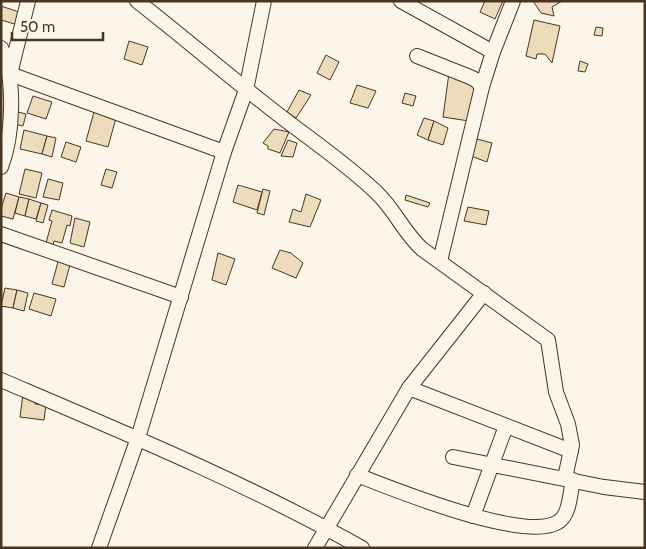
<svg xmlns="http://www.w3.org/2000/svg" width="646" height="549" font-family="Cabin,sans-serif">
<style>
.building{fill:#ecdcbc;stroke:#4a3520}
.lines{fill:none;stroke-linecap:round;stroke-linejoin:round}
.minor-casing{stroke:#4a3520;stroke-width:16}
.minor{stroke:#fbf6e9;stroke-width:14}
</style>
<rect width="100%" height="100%" fill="#fbf6e9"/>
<g class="building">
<path d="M485 1H503L495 19 480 12Z"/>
<path d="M533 1H562L552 7 554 16 541 13Z"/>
<path d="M1 6 22 13 18 25 1 20Z"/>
<path d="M534 20 560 26 552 63 545 54H537L536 59 526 56Z"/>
<path d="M596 27 603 28 602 36 594 35Z"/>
<path d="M129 41 148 47 142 65 124 59Z"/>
<path d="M326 55 339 62 330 80 317 73Z"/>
<path d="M580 61 588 64 585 72 578 71Z"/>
<path d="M449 73 475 84 469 121 443 117Z"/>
<path d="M357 85 376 91 368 108 350 103Z"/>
<path d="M299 90 311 95 296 118 287 112Z"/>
<path d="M405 93 416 96 413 106 402 103Z"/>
<path d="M33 96 52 102 46 119 27 113Z"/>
<path d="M14 111 26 114 23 126 10 123Z"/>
<path d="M94 112 116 118 108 147 86 141Z"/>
<path d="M424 118 434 121 428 140 417 135Z"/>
<path d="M434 121 448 128 443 145 428 140Z"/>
<path d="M274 129 289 132 280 153 268 149V146L263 143Z"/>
<path d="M24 130 47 136 42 154 20 149Z"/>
<path d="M47 136 56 138 52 157 42 154Z"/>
<path d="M477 139 492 143 487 162 471 156Z"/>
<path d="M288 140 297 143 293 157 281 156Z"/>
<path d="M66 142 81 147 76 162 61 157Z"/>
<path d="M25 169 42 173 36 198 19 194Z"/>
<path d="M106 169 117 172 112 188 101 185Z"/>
<path d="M48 179 63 183 59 200 43 197Z"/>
<path d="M238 185 262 192 257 210 233 202Z"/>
<path d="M263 189 270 191 264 215 257 213Z"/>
<path d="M6 193 19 197 13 219 1 216V209Z"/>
<path d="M306 194 321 200 310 227 289 222 293 209 301 212Z"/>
<path d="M406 195 430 203 428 207 405 200Z"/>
<path d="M19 197 29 199 25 216 15 213Z"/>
<path d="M29 199 41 203 36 219 25 216Z"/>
<path d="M41 203 48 205 43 223 36 221Z"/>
<path d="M468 207 489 211 486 225 464 221Z"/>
<path d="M52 210 72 216 70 226 67 225 62 243 54 241 53 245 46 243 52 221 49 220Z"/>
<path d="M75 218 90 222 84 247 70 243Z"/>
<path d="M280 250 291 253 303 263 296 278 272 268Z"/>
<path d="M218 253 235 259 226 285 212 280Z"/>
<path d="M59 258 71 261 64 287 52 284Z"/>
<path d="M5 288 17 290 13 308 1 306Z"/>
<path d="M17 290 28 293 24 311 13 308Z"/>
<path d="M34 293 56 299 51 316 29 309Z"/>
<path d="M23 394 36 396 35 404 46 405 44 420 20 417Z"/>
</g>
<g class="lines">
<g class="minor-casing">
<g id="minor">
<path d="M28 1 10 74 224 152"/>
<path d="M137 1C182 36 225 73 270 108 305 136 345 162 377 193 395 210 404 233 422 249L548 340 556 392 568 424 572 445 565 478"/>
<path d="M401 1 493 52"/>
<path d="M1 48C16 78 13 136 1 167"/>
<path d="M417 56 470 77 476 80 482 87"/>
<path d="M1 234 181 297"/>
<path d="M440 261 482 87 493 52 513 1"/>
<path d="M1 380C123 432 246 483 362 548"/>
<path d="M409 388 571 451"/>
<path d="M453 457 604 487 645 492"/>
<path d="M357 475C393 489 525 543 558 522 570 515 570 493 573 480"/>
<path d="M473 516 506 426"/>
<path d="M99 548 138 438 224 152 246 90 264 1"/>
<path d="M315 548 409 388 484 293"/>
</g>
</g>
<use href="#minor" class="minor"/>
</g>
<rect width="646" height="549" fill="none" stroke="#4a3520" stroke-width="5"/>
<path d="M12 32v8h91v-8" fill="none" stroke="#4a3520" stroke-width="2.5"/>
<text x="20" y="32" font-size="15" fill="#4a3520" stroke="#fbf6e9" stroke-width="4" paint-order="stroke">50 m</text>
</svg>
